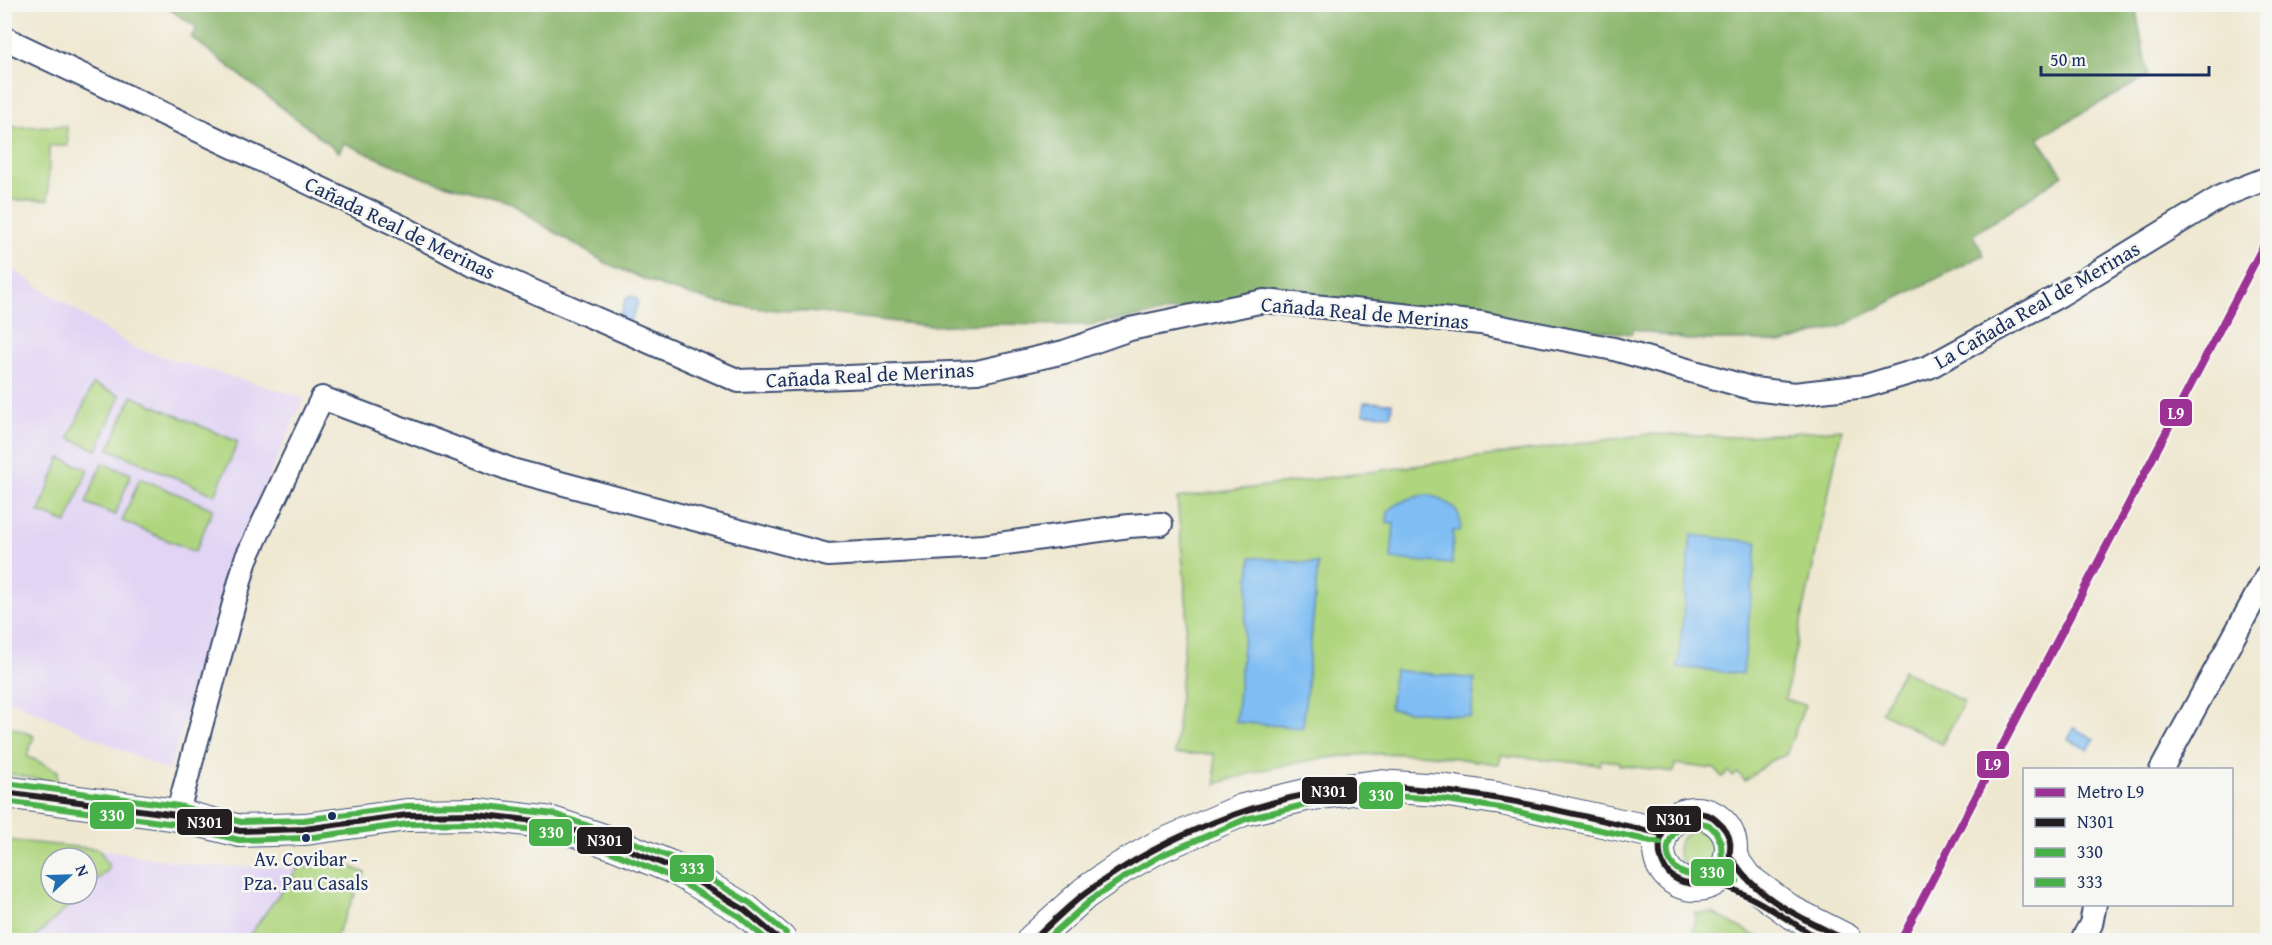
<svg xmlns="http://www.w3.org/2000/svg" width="2272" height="945" font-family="'Gentium Book Plus',serif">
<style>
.built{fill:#e1d4f4}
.green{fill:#afd57e;stroke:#65826e;stroke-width:1.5}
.forest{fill:#8bb66d;stroke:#537266;stroke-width:1.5}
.water{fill:#7fbdf3;stroke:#4d76a8;stroke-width:1.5}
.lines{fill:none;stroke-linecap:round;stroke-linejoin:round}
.street-casing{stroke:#3b4b6f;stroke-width:26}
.secondary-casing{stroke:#3b4b6f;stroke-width:34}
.street{stroke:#fff;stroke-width:22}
.secondary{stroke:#fff;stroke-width:32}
.bus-1-casing{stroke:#f6f6f2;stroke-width:10}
.bus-2-casing{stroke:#f6f6f2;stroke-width:10}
.bus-3-casing{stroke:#f6f6f2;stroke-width:10}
.bus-1{stroke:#231f20;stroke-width:6}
.bus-2{stroke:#48b048;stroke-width:6}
.bus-3{stroke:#48b048;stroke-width:6}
.metro-1-casing{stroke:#f6f6f2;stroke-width:12}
.metro-1{stroke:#9c3293;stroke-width:8}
.bus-dot{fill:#1b2f5e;stroke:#f6f6f2;stroke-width:2}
.labels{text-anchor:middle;stroke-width:5;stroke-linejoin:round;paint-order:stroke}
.bus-label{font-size:20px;fill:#1b2f5e;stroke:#f6f6f2}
.street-label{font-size:21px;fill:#1b2f5e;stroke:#f6f6f2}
.line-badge{stroke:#f6f6f2;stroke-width:2}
.badge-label{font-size:16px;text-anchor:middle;font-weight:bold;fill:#fff}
</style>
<rect width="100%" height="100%" fill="#f6f6f2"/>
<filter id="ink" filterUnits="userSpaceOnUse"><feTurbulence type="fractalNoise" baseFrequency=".0167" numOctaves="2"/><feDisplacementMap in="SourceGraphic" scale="12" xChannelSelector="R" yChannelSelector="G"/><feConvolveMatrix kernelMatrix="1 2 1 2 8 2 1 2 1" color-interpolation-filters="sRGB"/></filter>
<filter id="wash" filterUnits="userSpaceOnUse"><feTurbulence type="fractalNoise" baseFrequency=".008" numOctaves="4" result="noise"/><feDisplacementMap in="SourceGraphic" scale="24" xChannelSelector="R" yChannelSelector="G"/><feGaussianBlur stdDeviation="1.35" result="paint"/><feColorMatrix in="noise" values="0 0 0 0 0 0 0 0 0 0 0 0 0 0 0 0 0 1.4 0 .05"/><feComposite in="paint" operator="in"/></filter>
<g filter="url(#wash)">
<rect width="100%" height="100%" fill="#efe8d1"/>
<g class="built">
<path d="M4 264 134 348 304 398 242 537 169 771 5 698Z"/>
<path d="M99 849 201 866 298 868 246 940H32L82 894H87V889L110 868Z"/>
</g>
<g class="green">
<path d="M67 126 68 146H49L48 200H6L7 127Z"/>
<path d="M93 384 120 395 97 450 69 438Z"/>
<path d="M132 396 238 442 215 495 109 449Z"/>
<path d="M1842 429 1785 699 1805 705 1786 755 1770 761 1745 781 1738 773 1733 777 1729 772 1722 777 1715 769 1675 764 1674 772 1620 765V762L1601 760 1600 765 1501 755 1499 764C1472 761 1444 755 1416 754 1350 751 1279 762 1216 784L1214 754H1175L1187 610 1177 498 1650 434 1735 437Z"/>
<path d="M60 458 88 469 67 523 39 512Z"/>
<path d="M102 463 131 474 115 515 86 503Z"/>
<path d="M140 478 213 509 195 552 122 521Z"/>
<path d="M1903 670 1964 702 1942 744 1881 712Z"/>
<path d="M4 724 34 736 27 756 58 771 57 783 5 773Z"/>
<circle cx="1697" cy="850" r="19"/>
<path d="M4 840 99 849 110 868 87 889V858H51V894H82L32 940H5Z"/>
<path d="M342 863 365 873 334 940H246L298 868Z"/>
<path d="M1695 913H1713L1763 940H1701V936L1693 935Z"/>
</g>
<path class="forest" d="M2135 4 2148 76 2038 138 2063 175 1973 235 1984 255 1842 326 1784 343 1748 340H1687L1634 329 1632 334 1263 296 1088 325 975 324 930 326 821 313 762 309 715 302 663 287 606 263 531 218 512 203 423 178 344 143 339 152 191 37 197 28 163 5Z"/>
<g class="water">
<path d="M630 296 636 298 638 303 631 320 627 322 617 319 619 314H621L626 298Z"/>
<path d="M1364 402 1392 403 1391 415 1364 414Z"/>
<path d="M1430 495C1449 503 1464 508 1460 532L1453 531 1452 564 1391 559 1394 524 1387 523 1388 511C1402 500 1412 496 1430 495Z"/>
<path d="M1691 535 1757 542 1743 674 1678 667Z"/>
<path d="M1251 557 1318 564 1303 728 1236 722Z"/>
<path d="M1394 670 1475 679 1471 717 1390 709Z"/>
<path d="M2074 728 2094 739 2088 750 2068 739Z"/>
</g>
</g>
<g filter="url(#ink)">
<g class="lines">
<g class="street-casing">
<g id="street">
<path d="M4 38 406 229 475 266 739 381 977 372 1064 352 1130 329 1264 301 1481 323 1614 349 1754 389 1794 394 1866 386 1929 367 2060 295 2222 196 2268 178"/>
<path d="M2161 770 2268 574"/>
<path d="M177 815 246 559 322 398 512 470 828 555 984 546 1129 526 1161 524"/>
<path d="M2082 940 2091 924 2095 904"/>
</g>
</g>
<g class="secondary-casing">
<g id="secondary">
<path d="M4 792 177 815 240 831 305 829 407 815 477 814 552 823 612 843 676 869 745 910 780 940"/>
<circle cx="1695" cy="849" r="36"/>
<path d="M1730 856 1746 879 1791 912 1846 940"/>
<path d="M1033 940 1085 893 1121 868 1158 847 1243 810 1306 795 1377 786 1441 790 1502 799 1662 834"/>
</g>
</g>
<use href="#street" class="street"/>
<use href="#secondary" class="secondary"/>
<g class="bus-1-casing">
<g id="bus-1">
<path d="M4 792 177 815 240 831 305 829 407 815 477 814 552 823 612 843 676 869 745 910 780 940"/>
<path d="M1033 940C1051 924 1068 906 1087 892 1168 832 1276 790 1377 786 1390 786 1404 788 1417 789 1500 794 1581 816 1662 834"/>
<path d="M1821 940C1787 920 1751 893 1713 882 1702 879 1693 888 1678 880 1651 867 1654 819 1686 814 1696 812 1709 813 1716 820 1723 826 1729 833 1730 842 1731 847 1729 852 1730 856 1731 860 1736 864 1738 867 1761 901 1810 922 1846 940"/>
</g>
</g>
<g class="bus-2-casing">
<g id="bus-2">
<path d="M4 801 175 824 239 840 306 838 408 824 477 823 550 832 609 851 672 877 740 917 767 940"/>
<path d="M1697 822 1709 825 1716 832 1721 843 1722 860 1737 881C1729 878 1718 872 1709 872 1699 872 1692 878 1681 872 1656 857 1669 824 1697 822Z"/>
<path d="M1046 940 1091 900 1126 876 1162 855 1246 819 1308 804 1377 795 1440 799 1500 808 1660 843"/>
</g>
</g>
<g class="bus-3-casing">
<path id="bus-3" d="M5 783 178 806 241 822 304 820 407 806 478 805 554 814 615 835 680 861 750 903 786 933"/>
</g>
<use href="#bus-1" class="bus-1"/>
<use href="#bus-2" class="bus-2"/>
<use href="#bus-3" class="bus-3"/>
<g class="metro-1-casing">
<path id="metro-1" d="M1901 940 2268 237"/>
</g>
<use href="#metro-1" class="metro-1"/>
</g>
</g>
<g class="bus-dot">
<circle cx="332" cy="816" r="5"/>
<circle cx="306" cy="838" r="5"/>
</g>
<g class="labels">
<g class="bus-label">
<text x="306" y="866">Av. Covibar -<tspan x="306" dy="24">Pza. Pau Casals</tspan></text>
</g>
<g class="street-label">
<text transform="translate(400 228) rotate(26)" y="7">Cañada Real de Merinas</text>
<text transform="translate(2037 305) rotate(-30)" y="7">La Cañada Real de Merinas</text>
<text transform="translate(1365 313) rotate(5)" y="7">Cañada Real de Merinas</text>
<text transform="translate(870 375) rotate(-3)" y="7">Cañada Real de Merinas</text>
</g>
</g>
<g class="line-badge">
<rect x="2159" y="398" width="34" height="29" rx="6" fill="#9c3293"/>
<rect x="1976" y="750" width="34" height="29" rx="6" fill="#9c3293"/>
<rect x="1301" y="776" width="57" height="29" rx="6" fill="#231f20"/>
<rect x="1358" y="781" width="46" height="29" rx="6" fill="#48b048"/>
<rect x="89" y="801" width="46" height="29" rx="6" fill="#48b048"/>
<rect x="1646" y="805" width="56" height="28" rx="6" fill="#231f20"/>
<rect x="176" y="808" width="57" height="28" rx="6" fill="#231f20"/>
<rect x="528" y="818" width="45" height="29" rx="6" fill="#48b048"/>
<rect x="576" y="826" width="57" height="29" rx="6" fill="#231f20"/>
<rect x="669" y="854" width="46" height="29" rx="6" fill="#48b048"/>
<rect x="1690" y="858" width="45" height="29" rx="6" fill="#48b048"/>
</g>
<g class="badge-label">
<text x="2176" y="419">L9</text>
<text x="1993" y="770">L9</text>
<text x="1329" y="797">N301</text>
<text x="1381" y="801">330</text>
<text x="112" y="821">330</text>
<text x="1674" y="825">N301</text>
<text x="205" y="828">N301</text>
<text x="551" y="838">330</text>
<text x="605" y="846">N301</text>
<text x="692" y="874">333</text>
<text x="1712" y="878">330</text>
</g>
<rect width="2272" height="945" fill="none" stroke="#f6f6f2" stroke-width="24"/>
<rect x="2023" y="768" width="210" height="138" fill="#f6f6f2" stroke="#9ea6b7" stroke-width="1.5"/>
<rect x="2035" y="788" width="30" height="9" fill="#9c3293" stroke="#9ea6b7" stroke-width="1.5"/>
<text x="2077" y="798" font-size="18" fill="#1b2f5e">Metro L9</text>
<rect x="2035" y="818" width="30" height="9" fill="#231f20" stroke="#9ea6b7" stroke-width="1.5"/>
<text x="2077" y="828" font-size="18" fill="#1b2f5e">N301</text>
<rect x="2035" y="848" width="30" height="9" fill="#48b048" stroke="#9ea6b7" stroke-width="1.5"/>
<text x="2077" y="858" font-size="18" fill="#1b2f5e">330</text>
<rect x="2035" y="878" width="30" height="9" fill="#48b048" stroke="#9ea6b7" stroke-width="1.5"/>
<text x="2077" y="888" font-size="18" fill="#1b2f5e">333</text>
<g transform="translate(69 876) rotate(68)"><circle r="28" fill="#f6f6f2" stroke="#9ea6b7" stroke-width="1.5"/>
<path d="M0-4.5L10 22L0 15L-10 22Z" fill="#1f6fb2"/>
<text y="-9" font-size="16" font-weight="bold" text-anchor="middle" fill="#1b2f5e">N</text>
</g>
<path d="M2041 66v9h168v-9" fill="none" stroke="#1b2f5e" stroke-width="3"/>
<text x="2050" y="66" font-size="18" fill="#1b2f5e" stroke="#f6f6f2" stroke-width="4.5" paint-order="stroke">50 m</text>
</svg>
